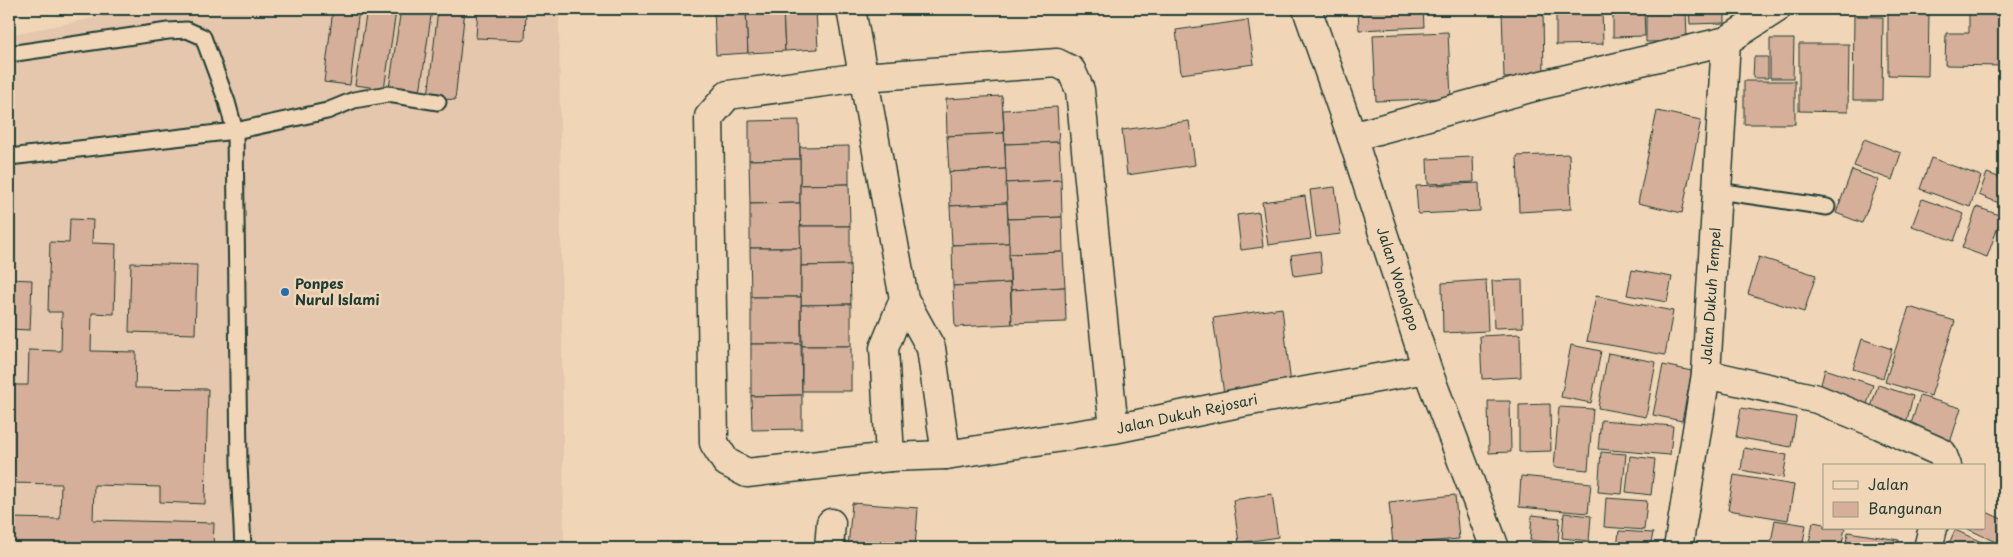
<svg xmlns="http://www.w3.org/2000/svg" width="2013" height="557" font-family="'Playpen Sans',sans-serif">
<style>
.built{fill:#e4c7ac}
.building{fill:#d5af99;stroke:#1f3d34}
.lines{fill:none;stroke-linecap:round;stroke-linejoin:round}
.lane-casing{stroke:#1f3d34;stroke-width:19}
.street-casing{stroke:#1f3d34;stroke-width:31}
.lane{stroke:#f0d6b7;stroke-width:15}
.street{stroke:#f0d6b7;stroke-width:28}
.poi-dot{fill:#1f6fb2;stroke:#f0d6b7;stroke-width:2}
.labels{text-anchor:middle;stroke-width:5;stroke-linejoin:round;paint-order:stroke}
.street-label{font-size:14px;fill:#1f3d34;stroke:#f0d6b7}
.poi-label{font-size:14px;font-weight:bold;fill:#1f3d34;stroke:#f0d6b7;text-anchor:start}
</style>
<rect width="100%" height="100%" fill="#f0d6b7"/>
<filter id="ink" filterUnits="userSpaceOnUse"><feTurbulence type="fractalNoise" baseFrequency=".02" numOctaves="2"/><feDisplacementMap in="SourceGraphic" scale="10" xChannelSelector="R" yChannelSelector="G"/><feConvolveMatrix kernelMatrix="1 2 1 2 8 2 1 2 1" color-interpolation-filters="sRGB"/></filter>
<g filter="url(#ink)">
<path class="built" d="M139 9H559L564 548H9V35Z"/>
<g class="building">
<path d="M333 9H359L350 85 324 82Z"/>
<path d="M367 9 396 12 384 89 355 85Z"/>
<path d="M401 9H432L420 93 389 88Z"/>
<path d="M438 9H465L455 100 428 97Z"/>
<path d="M478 9H526L525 40 476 38Z"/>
<path d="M714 9H746L748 53 716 55Z"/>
<path d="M746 9H783L785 51 748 53Z"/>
<path d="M783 9H816L818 49 785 51Z"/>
<path d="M1358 9H1423L1424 27 1359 30Z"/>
<path d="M1426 9H1454V12L1426 13Z"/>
<path d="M1502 9H1543L1544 77 1504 78Z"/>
<path d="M1556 9H1602L1603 44 1556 45Z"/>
<path d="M1613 9H1644L1645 36 1613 37Z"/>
<path d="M1646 9H1686L1687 41 1646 42Z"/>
<path d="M1689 9H1725V23L1690 24Z"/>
<path d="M1888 9H1929L1928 76 1888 75Z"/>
<path d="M1969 9H2004V66L1945 65 1946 33H1969Z"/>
<path d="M1854 16 1883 17 1882 100H1853Z"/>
<path d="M1248 20 1254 64 1181 74 1176 30Z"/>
<path d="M1448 32 1451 98 1376 101 1373 35Z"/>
<path d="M1770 39H1794L1793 78H1770Z"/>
<path d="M1799 44H1849L1848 112 1799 111Z"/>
<path d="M1754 57H1768V78H1753Z"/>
<rect x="1744" y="81" width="51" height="43"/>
<path d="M1002 96 1004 133 947 136 946 99Z"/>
<path d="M1057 107 1059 142 1005 144 1003 110Z"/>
<path d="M1657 111 1701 120 1682 213 1638 203Z"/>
<path d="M799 120 800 159 749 160V121Z"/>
<path d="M1189 121 1195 165 1127 175 1122 130Z"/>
<path d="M1004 133 1006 169 949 172 947 136Z"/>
<path d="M1864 139 1901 153 1892 180 1854 166Z"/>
<path d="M1059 142 1061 180 1006 183 1005 144Z"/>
<path d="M849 146V184L800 185V147Z"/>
<path d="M1569 154 1571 209 1519 212 1517 156Z"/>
<path d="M1473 157 1474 182 1428 184 1427 159Z"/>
<path d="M1931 158 1981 176 1970 207 1920 189Z"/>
<path d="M800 159V203L750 204 749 160Z"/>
<path d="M1006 169 1007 203 950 206 949 172Z"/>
<path d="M1852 170 1879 180 1862 223 1836 213Z"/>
<path d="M1987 173 2004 179V205L1979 195Z"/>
<path d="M1061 180 1062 217 1008 219 1006 183Z"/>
<path d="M1479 183 1480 211 1418 214 1416 186Z"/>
<path d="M849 184 850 226H800V185Z"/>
<path d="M1335 187 1341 234 1316 237 1310 190Z"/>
<path d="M1305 196 1311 239 1268 245 1262 202Z"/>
<path d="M1922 199 1964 214 1954 241 1912 226Z"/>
<path d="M800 203 801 248H750V204Z"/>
<path d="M1007 203 1009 243 952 245 950 206Z"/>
<path d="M1977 207 2002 216 1987 257 1962 248Z"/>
<path d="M1259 212 1263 247 1241 250 1237 215Z"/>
<path d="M1062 217 1063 252 1009 254 1008 219Z"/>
<path d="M70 219 93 220 92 243 116 244 114 314 92 313 91 351 136 352 135 388 208 389 205 504 160 502V487L94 485 93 520 214 523 213 548H9V518L60 519 61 484 9 483V385H28L29 350 61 351 62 312H48L50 242 69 243Z"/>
<path d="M800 226H850V265L801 266Z"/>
<path d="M1009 243 1010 283 953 286 952 245Z"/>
<path d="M750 248H801V297H751Z"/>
<path d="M1320 251 1322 272 1294 276 1291 255Z"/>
<path d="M1063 252 1065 287 1011 290 1009 254Z"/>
<path d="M1759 257 1816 275 1804 312 1748 294Z"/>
<path d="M131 263 197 265 195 334 129 332Z"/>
<path d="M850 265 851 304 801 305V266Z"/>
<path d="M1632 270 1672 277 1667 302 1627 295Z"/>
<path d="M9 279 32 280 30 330 9 329Z"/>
<path d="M1486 280 1488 331 1443 333 1442 283Z"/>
<path d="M1522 280 1523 327 1494 328 1492 281Z"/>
<path d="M1010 283 1012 324 955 327 953 286Z"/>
<path d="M1065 287 1066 322 1012 324 1011 290Z"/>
<path d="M1596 296 1673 311 1665 355 1587 341Z"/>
<rect x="751" y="297" width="50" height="47"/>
<path d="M851 304V346H802L801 305Z"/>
<path d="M1909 307 1955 321 1931 396 1885 382Z"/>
<path d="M1282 308 1291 385 1224 394 1213 318Z"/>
<path d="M1520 334 1521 377 1482 379 1480 336Z"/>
<path d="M1862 339 1892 349 1883 378 1853 369Z"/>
<path d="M751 344H801L802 395 751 396Z"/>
<path d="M1571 345 1601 351 1591 403 1561 397Z"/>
<rect x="802" y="346" width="49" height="45"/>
<path d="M1608 353 1656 362 1646 417 1598 408Z"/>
<path d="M1663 365 1692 371 1682 421 1653 415Z"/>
<path d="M1825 369 1873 385 1864 414 1818 396Z"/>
<path d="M1878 385 1913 396 1905 428 1868 417Z"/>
<path d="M802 395V429L752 430 751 396Z"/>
<path d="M1920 396 1961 408 1949 446 1908 433Z"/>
<path d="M1488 401H1510L1511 452 1489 453Z"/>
<path d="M1550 404 1551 451 1519 452V405Z"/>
<path d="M1559 407 1593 409 1588 470 1554 467Z"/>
<path d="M1741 408 1796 417 1791 447 1736 437Z"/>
<path d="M1601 420 1673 426 1670 455 1598 449Z"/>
<path d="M1744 448 1787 455 1783 478 1741 470Z"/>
<path d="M1601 452 1626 454 1622 494 1598 492Z"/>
<path d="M1630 456 1655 459 1651 495 1626 492Z"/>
<path d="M1734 475 1794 485 1788 520 1728 510Z"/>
<path d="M1521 476 1591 483 1588 513 1519 507Z"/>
<path d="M1272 494 1278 537 1239 543 1233 500Z"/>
<path d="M1455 495 1459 539 1393 545 1389 502Z"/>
<path d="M1606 498 1647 501 1644 530 1604 527Z"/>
<path d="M852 503 918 508 915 548 848 547Z"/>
<path d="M1984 511 2004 520V546L1966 528H1984Z"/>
<path d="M1564 513 1591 516 1589 541 1562 538Z"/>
<path d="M1532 515 1560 518 1558 543 1530 540Z"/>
<path d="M1775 520 1806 525 1802 548H1770Z"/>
<path d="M1813 522 1824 524V528H1845L1841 548H1808Z"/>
<path d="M1955 530 1995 548H1947Z"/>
<path d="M1619 531 1653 533 1650 548H1617Z"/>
<path d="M1848 532 1899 540 1897 548H1845Z"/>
</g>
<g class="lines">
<g class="lane-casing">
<g id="lane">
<path d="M9 54 168 31 187 30 203 37 227 102 235 131 239 464 243 548"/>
<path d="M9 157 235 131 327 111 354 100 388 94 438 102"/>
<path d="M1718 191 1827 207"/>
</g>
</g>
<g class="street-casing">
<g id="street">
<path d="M851 9 904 299 931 348 946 455"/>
<path d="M1307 9 1352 137 1427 369 1495 548"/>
<path d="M1352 137 1537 86 1726 41 1776 9"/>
<path d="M1706 374 1817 399 1880 425 1942 453 1947 466"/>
<path d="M1114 429 1080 90 1071 70 1057 63 862 77 728 95 709 117 714 443 726 462 747 473 890 457 946 455 1114 429 1234 404 1427 369"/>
<path d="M890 457 884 348 904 299"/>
<path d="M829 548 831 523"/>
<path d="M1678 548 1706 374 1726 41"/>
<path d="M1928 548 1933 528"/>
</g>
</g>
<use href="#lane" class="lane"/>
<use href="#street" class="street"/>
</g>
</g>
<circle class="poi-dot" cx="285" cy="292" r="5"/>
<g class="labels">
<g class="street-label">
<text transform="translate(1398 279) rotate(72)" y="5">Jalan Wonolopo</text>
<text transform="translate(1711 296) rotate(-86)" y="5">Jalan Dukuh Tempel</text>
<text transform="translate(1187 414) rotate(-12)" y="5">Jalan Dukuh Rejosari</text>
</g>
<g class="poi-label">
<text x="295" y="289">Ponpes<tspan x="295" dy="16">Nurul Islami</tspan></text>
</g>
</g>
<rect width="2013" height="557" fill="none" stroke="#f0d6b7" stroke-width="30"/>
<rect x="15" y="15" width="1983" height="527" fill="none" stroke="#1f3d34" stroke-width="2" filter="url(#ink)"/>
<rect x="1823" y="464" width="162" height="65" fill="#f0d6b7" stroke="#9c9983"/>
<rect x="1833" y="481" width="25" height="8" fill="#f0d6b7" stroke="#9c9983"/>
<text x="1868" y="490" font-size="15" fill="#1f3d34">Jalan</text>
<rect x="1833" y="502" width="25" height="15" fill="#d5af99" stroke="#9c9983"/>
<text x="1868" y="514" font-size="15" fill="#1f3d34">Bangunan</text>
</svg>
